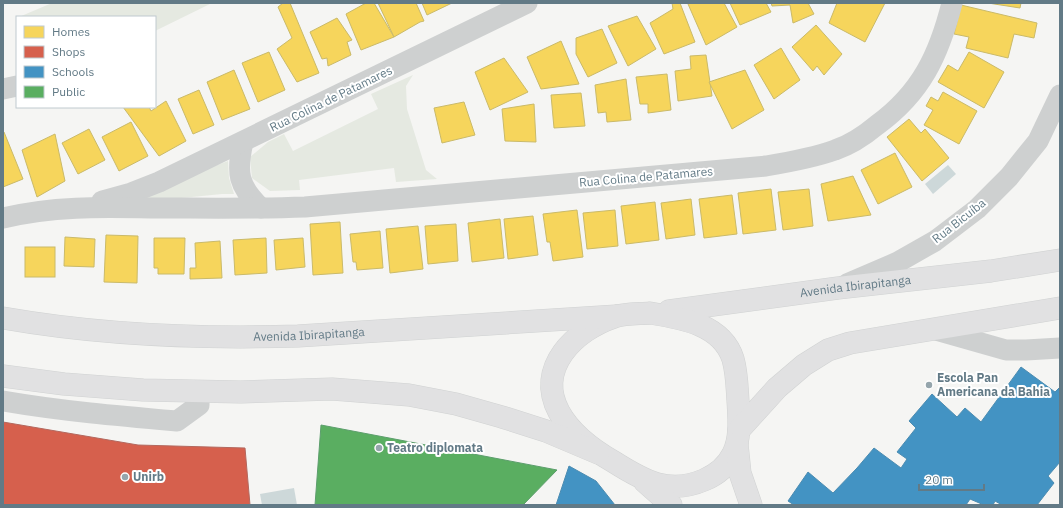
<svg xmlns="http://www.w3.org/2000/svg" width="1063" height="508" font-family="'IBM Plex Sans',sans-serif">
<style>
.green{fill:#e5e9e1}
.water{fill:#cdd8d9}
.homes{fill:#f6d55c;stroke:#caba69}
.shops{fill:#d6604d;stroke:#b3685e}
.schools{fill:#4393c3;stroke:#4c8cb1}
.public{fill:#5aae61;stroke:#5c9e6c}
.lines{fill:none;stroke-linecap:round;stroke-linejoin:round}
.major-casing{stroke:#d0d2d2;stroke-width:23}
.minor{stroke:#ced0d0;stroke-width:21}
.major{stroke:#e1e1e2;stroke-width:22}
.poi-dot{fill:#95a5ac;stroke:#fff;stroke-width:1.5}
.labels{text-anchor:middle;stroke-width:4;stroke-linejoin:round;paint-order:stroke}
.street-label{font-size:12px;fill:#627a86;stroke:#fff}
.poi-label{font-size:12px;font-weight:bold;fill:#627a86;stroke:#fff;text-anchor:start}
</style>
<rect width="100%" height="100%" fill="#f5f5f3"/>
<g class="green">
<path d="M52 3H212L155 31V17H19Z"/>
<path d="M413 75 406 86 407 109 426 170 437 179 396 182 394 168 299 180 300 190 270 191 252 178 250 157 268 142 284 134 293 151 378 109 371 94Z"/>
<path d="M228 161 229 178 234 194H222L142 202V197L178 180Z"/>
</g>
<g class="water">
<path d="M948 165 956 174 933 194 925 184Z"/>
<path d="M294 488 297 505H262L260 494Z"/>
</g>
<g class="homes">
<path d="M283 3H290L319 73 297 82 277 49 292 38 278 7Z"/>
<path d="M366 3H374L394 37 361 50 346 14Z"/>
<path d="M378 3H416L424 21 420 22 394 37Z"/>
<path d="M422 3H452L427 15Z"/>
<path d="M672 3H680L695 42 664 54 650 23 673 9Z"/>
<path d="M690 3H724L737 27 706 45 688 4Z"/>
<path d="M730 3H766L771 12 740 25Z"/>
<path d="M771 3H808L814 14 793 23 790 5 772 6Z"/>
<path d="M837 3H885L865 42 829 23Z"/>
<path d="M988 3H1021L1020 8Z"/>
<path d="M961 5 1037 23 1034 38 1014 34 1008 58 966 48 969 37 954 34Z"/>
<path d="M637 16 656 49 628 66 608 26Z"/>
<path d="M337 18 352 40 347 42 351 55 328 66 327 58 322 59 310 32Z"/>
<path d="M816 25 842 54 824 75 817 66 813 71 792 47Z"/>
<path d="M602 29 617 63 588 77 576 54V38Z"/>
<path d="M561 41 579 84 541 89 527 57Z"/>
<path d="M781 48 800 80 774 99 754 65Z"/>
<path d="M269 52 285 90 258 102 242 63Z"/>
<path d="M969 52 1004 72 984 108 938 82 948 65 958 71Z"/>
<path d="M706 55 712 96 678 101 675 71 691 69 690 56Z"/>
<path d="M504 58 528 92 490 110 475 72Z"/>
<path d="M234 70 250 109 222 120 207 82Z"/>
<path d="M745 70 764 110 732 129 709 82Z"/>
<path d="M667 74 671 110 648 113V104H640L636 77Z"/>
<path d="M626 79 631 120 607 122 606 112 598 113 595 85Z"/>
<path d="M199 90 214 125 193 134 178 99Z"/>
<path d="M943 92 977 111 959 144 924 125 933 110 926 106 931 97 938 101Z"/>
<path d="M581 93 585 126 554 128 551 95Z"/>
<path d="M166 101 186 141 159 156 123 107H149L151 111Z"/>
<path d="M464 102 475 135 442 143 434 108Z"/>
<path d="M534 104 536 142 505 141 502 109Z"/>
<path d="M909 119 921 133 925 129 949 158 922 181 887 137Z"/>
<path d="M131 122 148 156 119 171 102 137Z"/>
<path d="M89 129 105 160 78 174 62 143Z"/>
<path d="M4 132 23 179 3 187V133Z"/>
<path d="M55 134 65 181 37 197 22 150Z"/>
<path d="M895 153 912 187 878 204 861 170Z"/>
<path d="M853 176 871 215 828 221 821 184Z"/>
<path d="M771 189 776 230 743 234 738 193Z"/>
<path d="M809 189 813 226 783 230 778 192Z"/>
<path d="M732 195 737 234 704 238 699 199Z"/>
<path d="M691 199 695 235 666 239 661 203Z"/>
<path d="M655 202 659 240 626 244 621 206Z"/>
<path d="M577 210 583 257 553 261 550 242H547L543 214Z"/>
<path d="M615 210 618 246 587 249 583 213Z"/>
<path d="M533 216 538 255 508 259 504 219Z"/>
<path d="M500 219 504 258 472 262 468 223Z"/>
<path d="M340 222 343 273 313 275 310 224Z"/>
<path d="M456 224 458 261 428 264 425 226Z"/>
<path d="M418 226 423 269 390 273 386 229Z"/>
<path d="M380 231 383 268 357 270 356 262H353L350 234Z"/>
<path d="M106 235 138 236 137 283 104 282Z"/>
<path d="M65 237 95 239 94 267 64 266Z"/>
<path d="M154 238H185L184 274H158V268H154Z"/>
<path d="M266 238 267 273 235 275 233 240Z"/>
<path d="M303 238 305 267 276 270 274 240Z"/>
<path d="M220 241 222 278 190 279V268H196L195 243Z"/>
<rect x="25" y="247" width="30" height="30"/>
</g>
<path class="shops" d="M3 422 138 445 245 448 250 505H3Z"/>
<g class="schools">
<path d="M1021 367 1055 392 1060 387V462L1048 476 1054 483 1037 505H1002L995 501 993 505H984L970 499 966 505H794L788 501 808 472 833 493 857 468 874 448 901 468 907 459 897 452 916 428 909 421 932 394 957 417 965 408 981 422Z"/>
<path d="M569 466 596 481 615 505H556Z"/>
</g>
<path class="public" d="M321 425 557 470 523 505H315Z"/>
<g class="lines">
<g class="major-casing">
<g id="major">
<path id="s1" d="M669 311 838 288 991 271 1060 260"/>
<path d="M650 313C681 318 722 324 733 359 737 373 737 387 738 401 739 418 741 438 733 454 727 466 716 475 704 480 669 495 644 481 614 462 593 450 571 434 559 412 535 368 575 330 614 317 625 313 639 314 650 313Z"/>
<path id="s2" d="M3 318C100 335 200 339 298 336L616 316"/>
<path d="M3 376 64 384 143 390 241 392 332 389 409 395 456 404 502 417 546 431 598 453"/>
<path d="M739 430 777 388 804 365 828 350 850 343 1060 308"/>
<path d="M737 444 740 473 751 505"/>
<path d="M645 482 671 505"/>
</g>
</g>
<g class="minor">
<path d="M3 89 17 86"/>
<path d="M243 142C236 173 238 186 261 208"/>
<path d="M102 201 131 193 159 182 527 3"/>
<path d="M3 218C52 206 100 207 151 208 202 208 254 209 305 207L766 166C790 162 813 158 835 150 850 145 865 135 877 125 921 93 939 55 952 3"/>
<path d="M847 284 898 262 935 241 977 209 1009 177 1038 141 1060 95"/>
<path d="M932 329 1006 350H1026L1060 348"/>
<path d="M3 401C61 411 119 416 177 421L199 405V392"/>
</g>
<use href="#major" class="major"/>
</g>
<g class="poi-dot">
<circle cx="929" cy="385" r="4"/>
<circle cx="379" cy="448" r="4"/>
<circle cx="125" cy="477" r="4"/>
</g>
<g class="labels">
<g class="street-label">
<text transform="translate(331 99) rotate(-26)" y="4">Rua Colina de Patamares</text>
<text transform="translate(646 177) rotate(-5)" y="4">Rua Colina de Patamares</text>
<text transform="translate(959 221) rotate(-38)" y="4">Rua Bicuíba</text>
<text dy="4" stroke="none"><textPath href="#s1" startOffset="188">Avenida Ibirapitanga</textPath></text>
<text dy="4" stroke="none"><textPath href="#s2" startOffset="307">Avenida Ibirapitanga</textPath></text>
</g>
<g class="poi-label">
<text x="937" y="382">Escola Pan<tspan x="937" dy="14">Americana da Bahia</tspan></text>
<text x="387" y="452">Teatro diplomata</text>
<text x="133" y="481">Unirb</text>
</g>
</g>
<rect width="1063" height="508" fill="none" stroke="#627a86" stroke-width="8"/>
<rect x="16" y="16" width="140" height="92" fill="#ffffff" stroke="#c0cacf"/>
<rect x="24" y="26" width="20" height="12" fill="#f6d55c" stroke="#c0cacf"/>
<text x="52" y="36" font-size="12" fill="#627a86">Homes</text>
<rect x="24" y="46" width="20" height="12" fill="#d6604d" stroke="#c0cacf"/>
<text x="52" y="56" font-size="12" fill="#627a86">Shops</text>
<rect x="24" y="66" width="20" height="12" fill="#4393c3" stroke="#c0cacf"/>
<text x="52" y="76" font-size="12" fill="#627a86">Schools</text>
<rect x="24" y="86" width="20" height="12" fill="#5aae61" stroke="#c0cacf"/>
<text x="52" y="96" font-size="12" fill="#627a86">Public</text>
<path d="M919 484v6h65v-6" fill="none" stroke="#627a86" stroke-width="2"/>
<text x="925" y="484" font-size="12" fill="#627a86" stroke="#ffffff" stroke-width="3" paint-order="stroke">20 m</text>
</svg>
